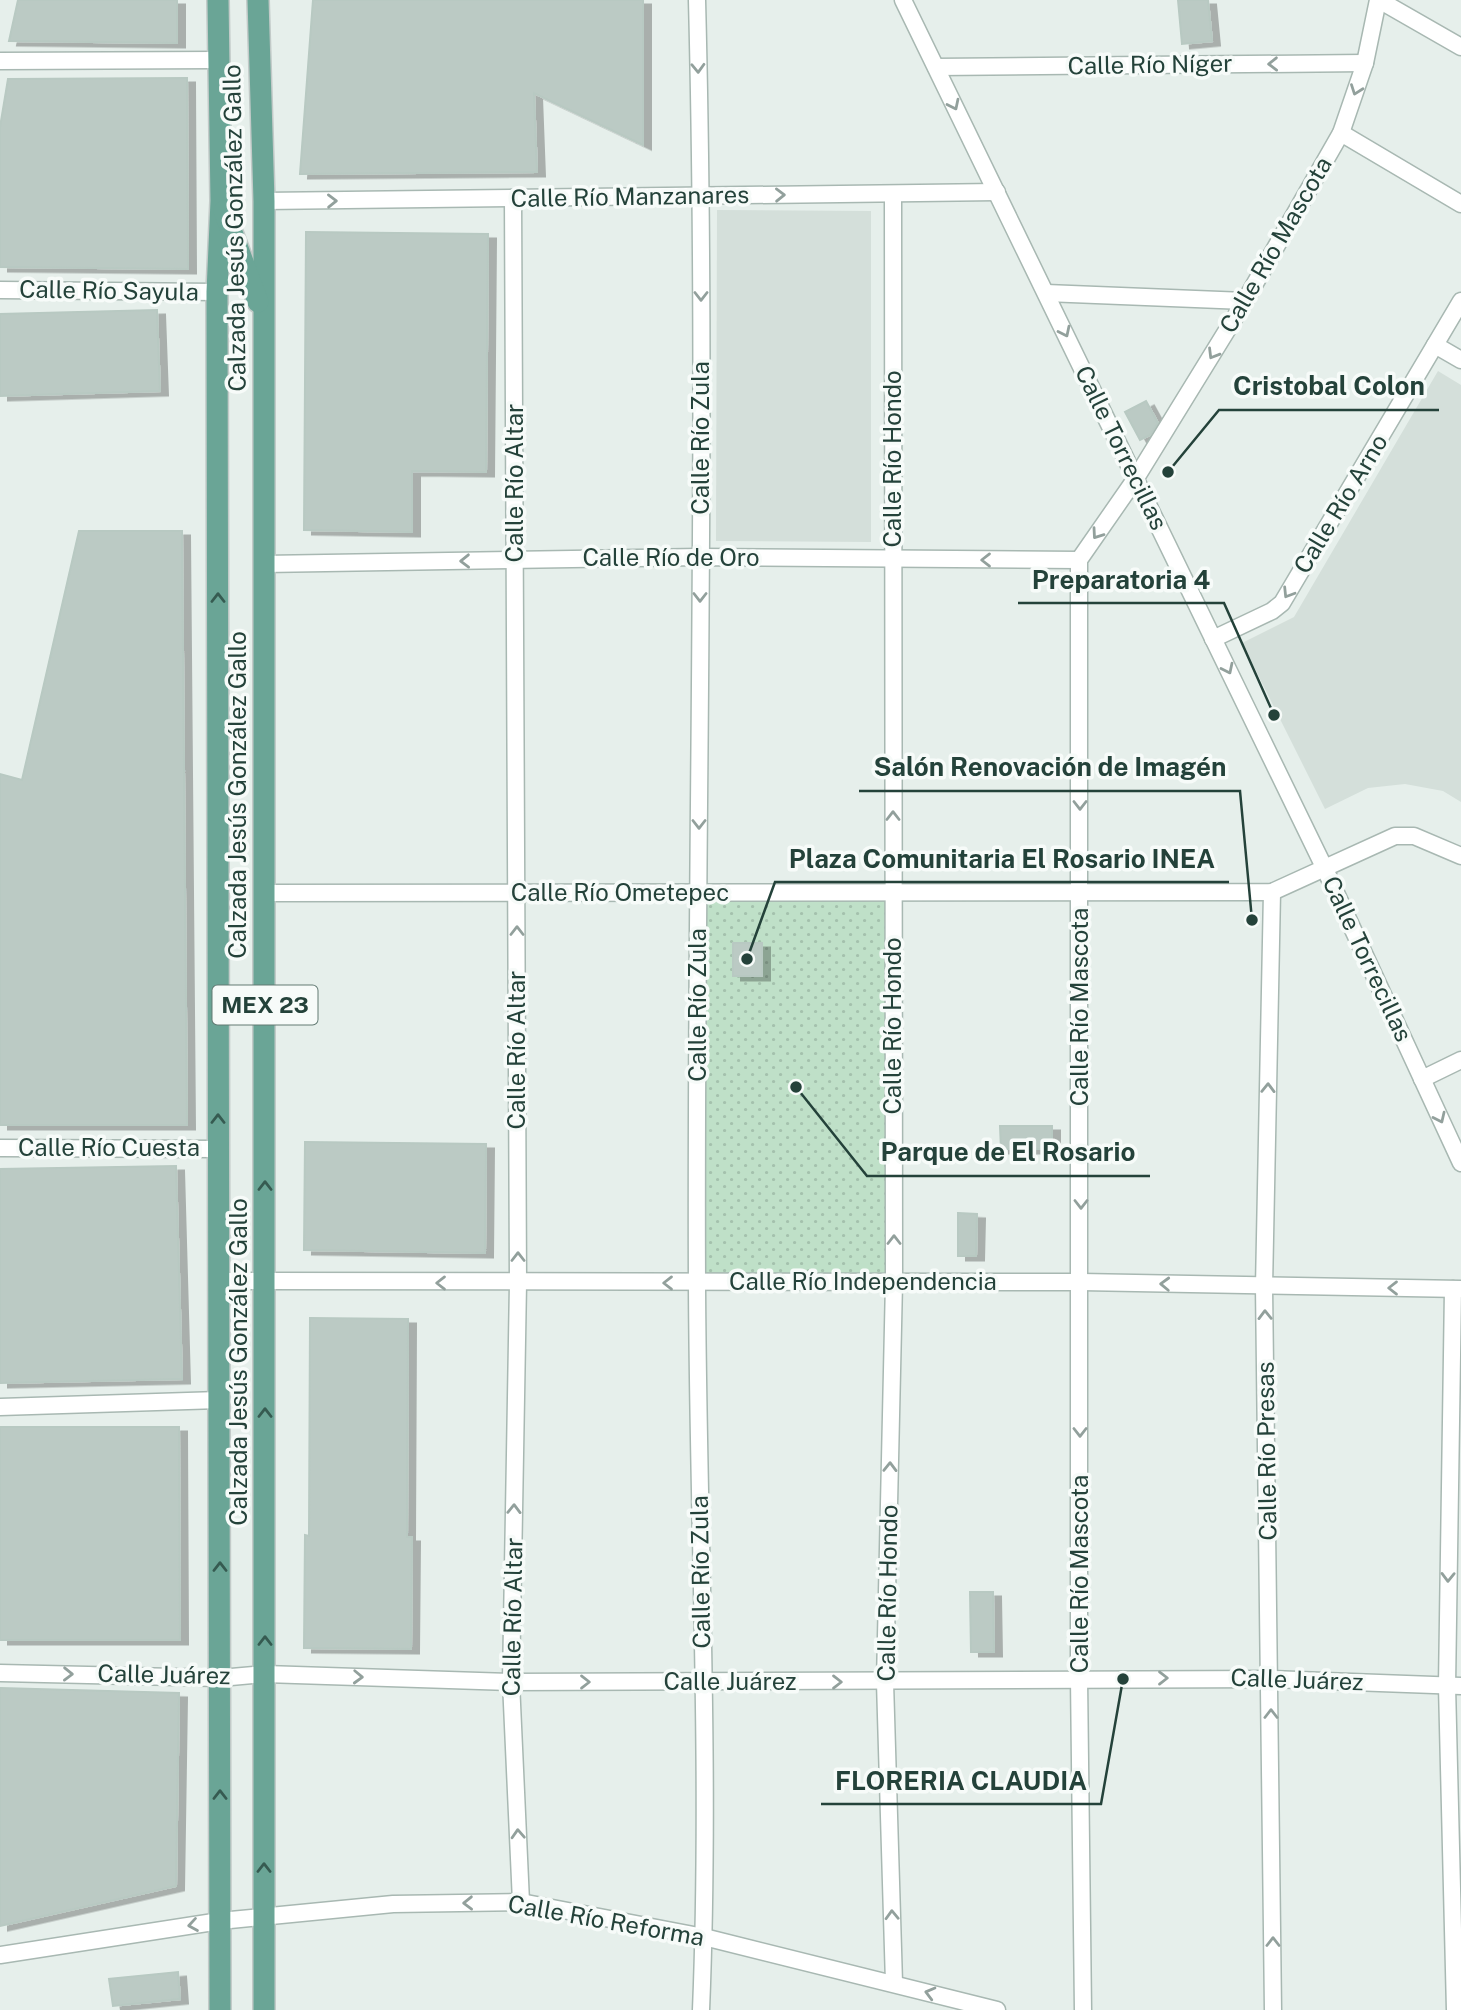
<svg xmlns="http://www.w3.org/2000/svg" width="1461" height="2010" font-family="'Public Sans',sans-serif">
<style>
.built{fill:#d4dfda}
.park{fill:url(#park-dots)}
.building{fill:#bbcac4;stroke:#b8c9c2;stroke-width:2;filter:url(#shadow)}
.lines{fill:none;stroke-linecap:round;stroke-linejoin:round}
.minor-casing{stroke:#a8b8b2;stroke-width:19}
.primary-casing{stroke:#c2cac8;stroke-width:24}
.minor{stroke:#fff;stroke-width:16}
.primary{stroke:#6aa596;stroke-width:21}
.oneway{stroke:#92a09c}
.oneway2{stroke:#365b51}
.labels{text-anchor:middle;stroke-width:7;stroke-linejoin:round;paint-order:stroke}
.shield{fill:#f7fbf9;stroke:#637a73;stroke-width:2}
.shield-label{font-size:23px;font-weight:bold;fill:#24423a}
.street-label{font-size:24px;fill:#24423a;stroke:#f7fbf9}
.leader{fill:none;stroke:#24423a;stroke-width:2.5}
.callout-dot{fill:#24423a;stroke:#f7fbf9;stroke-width:2.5}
.callout-label{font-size:26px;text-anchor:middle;font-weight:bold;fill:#24423a;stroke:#f7fbf9;stroke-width:7;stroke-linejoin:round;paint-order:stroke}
</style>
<defs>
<pattern id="park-dots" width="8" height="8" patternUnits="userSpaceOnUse" patternTransform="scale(1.75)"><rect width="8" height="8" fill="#bfe0c8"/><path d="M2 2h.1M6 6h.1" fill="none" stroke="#a4c1ad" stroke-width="1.8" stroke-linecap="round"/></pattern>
<filter id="shadow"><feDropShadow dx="8" dy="4.5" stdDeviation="0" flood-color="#0004"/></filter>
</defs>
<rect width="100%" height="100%" fill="#e6efeb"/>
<g class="built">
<path d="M717 210 871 211V542L716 541Z"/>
<path d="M1438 371 1461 385V802L1443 791 1405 784 1368 788 1325 809 1242 643 1294 617Z"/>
</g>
<path class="park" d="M705 898H888V1276L702 1277Z"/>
<g class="building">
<path d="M18 0H177V43L9 41Z"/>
<path d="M313 0H643V145L534 93 537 172 300 174Z"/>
<path d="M1178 0H1208L1212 41 1182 44Z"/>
<path d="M187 78 188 269 0 267V127L8 79Z"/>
<path d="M306 232 488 234 486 472 412 471V532L304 530Z"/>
<path d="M157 310 160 391 0 396V314Z"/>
<path d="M1146 401 1158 423 1150 435 1140 440 1125 412Z"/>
<path d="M79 531H182L187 1125H0V774L22 780Z"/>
<rect x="733" y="943" width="29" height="33"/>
<path d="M1000 1126H1052V1149H1001Z"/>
<path d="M305 1142 486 1144 485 1253 304 1250Z"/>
<path d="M176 1166 182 1379 0 1383V1169Z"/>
<path d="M958 1213 977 1214 976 1256H958Z"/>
<path d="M310 1318 408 1319 407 1537H412L411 1649 304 1648 305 1535 309 1536Z"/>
<path d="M0 1427H179L180 1640H0Z"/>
<path d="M970 1592H993L994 1652H971Z"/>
<path d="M0 1688 179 1693 176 1886 0 1926Z"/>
<path d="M178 1972 180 1999 113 2006 109 1979Z"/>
</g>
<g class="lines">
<g class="minor-casing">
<g id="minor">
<path d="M697 0C708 428 695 855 697 1283 698 1525 711 1768 701 2010"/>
<path d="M903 0 1324 867 1461 1163"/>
<path d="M1379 0 1461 47"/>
<path d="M0 61 217 60"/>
<path d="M936 67 1365 63"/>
<path d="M1341 133 1461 204"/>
<path d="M893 194 894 1282 885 1682 894 1983"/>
<path d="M513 198 518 1283 511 1682 521 1902"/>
<path d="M264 201 997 192"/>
<path d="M0 290 217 292"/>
<path d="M1046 293 1245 301"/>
<path d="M1435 345 1461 360"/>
<path d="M264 564 700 557 1079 560"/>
<path d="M1213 639 1272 611 1282 603 1461 301"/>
<path d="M1272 892 1264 1287 1273 2010"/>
<path d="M265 893 1272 892 1395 836H1414L1461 856"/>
<path d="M1422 1079 1461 1060"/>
<path d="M0 1148 218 1149"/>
<path d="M219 1281 1081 1282 1461 1289"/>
<path d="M1453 1289 1447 1686 1455 2010"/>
<path d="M0 1407 219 1400"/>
<path d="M0 1673 220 1678 265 1674 511 1682 1271 1679 1461 1686"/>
<path d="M0 1955 220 1921 393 1904 521 1902 704 1937 997 2010"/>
<path d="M1083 2010 1079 1678V560L1136 478 1245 301 1341 133 1365 63 1378 0"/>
</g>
</g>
<g class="primary-casing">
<g id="primary">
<path d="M218 0 221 201 217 292 220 2010"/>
<path d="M258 0 264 201V2010"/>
<path d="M224 211 258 302"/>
</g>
</g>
<use href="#minor" class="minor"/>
<use href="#primary" class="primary"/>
</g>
<defs><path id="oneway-chevron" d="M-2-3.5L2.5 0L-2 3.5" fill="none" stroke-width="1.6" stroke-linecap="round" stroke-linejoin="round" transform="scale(1.75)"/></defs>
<g class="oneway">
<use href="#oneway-chevron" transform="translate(1273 64) rotate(179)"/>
<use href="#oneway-chevron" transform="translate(698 68) rotate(88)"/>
<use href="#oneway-chevron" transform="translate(1356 90) rotate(110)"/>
<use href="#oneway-chevron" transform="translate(954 105) rotate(64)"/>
<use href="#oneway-chevron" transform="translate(780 195) rotate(-1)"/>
<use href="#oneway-chevron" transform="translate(332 201) rotate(-1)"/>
<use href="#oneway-chevron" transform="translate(701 296) rotate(90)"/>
<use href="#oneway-chevron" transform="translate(1065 332) rotate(64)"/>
<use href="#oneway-chevron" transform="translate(1213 354) rotate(121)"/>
<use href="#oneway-chevron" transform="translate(1097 534) rotate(125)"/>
<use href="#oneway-chevron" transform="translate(986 560) rotate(-180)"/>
<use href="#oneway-chevron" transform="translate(465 561) rotate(179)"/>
<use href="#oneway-chevron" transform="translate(1288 593) rotate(122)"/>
<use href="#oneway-chevron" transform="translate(700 597) rotate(90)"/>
<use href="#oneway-chevron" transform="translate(1228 669) rotate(64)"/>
<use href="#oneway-chevron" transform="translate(1080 805) rotate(90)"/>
<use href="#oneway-chevron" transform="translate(893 816) rotate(-90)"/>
<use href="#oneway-chevron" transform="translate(699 824) rotate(90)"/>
<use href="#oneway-chevron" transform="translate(517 931) rotate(-90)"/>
<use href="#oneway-chevron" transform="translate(1268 1088) rotate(-89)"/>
<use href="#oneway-chevron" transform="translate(1440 1118) rotate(65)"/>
<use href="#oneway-chevron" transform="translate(1081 1204) rotate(90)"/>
<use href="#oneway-chevron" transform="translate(894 1240) rotate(-90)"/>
<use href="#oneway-chevron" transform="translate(518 1257) rotate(-90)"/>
<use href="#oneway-chevron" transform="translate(441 1283) rotate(180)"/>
<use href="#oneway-chevron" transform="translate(668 1283) rotate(180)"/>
<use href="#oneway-chevron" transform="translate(1165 1284) rotate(-178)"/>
<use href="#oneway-chevron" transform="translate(1393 1288) rotate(-180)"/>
<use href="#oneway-chevron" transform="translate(1265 1315) rotate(-91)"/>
<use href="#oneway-chevron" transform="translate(1080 1432) rotate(90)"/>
<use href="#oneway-chevron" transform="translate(890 1467) rotate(-89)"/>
<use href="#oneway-chevron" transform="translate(514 1509) rotate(-89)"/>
<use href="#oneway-chevron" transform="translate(1448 1577) rotate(91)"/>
<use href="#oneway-chevron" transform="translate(68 1674) rotate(1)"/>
<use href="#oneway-chevron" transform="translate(358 1677) rotate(2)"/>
<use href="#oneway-chevron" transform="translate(1163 1678)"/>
<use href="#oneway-chevron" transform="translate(585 1682)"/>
<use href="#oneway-chevron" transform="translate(837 1682)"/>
<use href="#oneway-chevron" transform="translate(1271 1714) rotate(-90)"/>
<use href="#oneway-chevron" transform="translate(518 1834) rotate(-93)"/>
<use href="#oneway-chevron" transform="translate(468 1903) rotate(179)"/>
<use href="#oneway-chevron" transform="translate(892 1915) rotate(-92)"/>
<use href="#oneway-chevron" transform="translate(193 1925) rotate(171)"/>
<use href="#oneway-chevron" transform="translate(1273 1942) rotate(-90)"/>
<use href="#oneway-chevron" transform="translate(930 1993) rotate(-165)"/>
</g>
<g class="oneway2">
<use href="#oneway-chevron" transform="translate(218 598) rotate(-90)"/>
<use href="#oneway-chevron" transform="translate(218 1119) rotate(-90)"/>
<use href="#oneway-chevron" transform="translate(265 1186) rotate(-90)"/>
<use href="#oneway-chevron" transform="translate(265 1413) rotate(-90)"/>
<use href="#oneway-chevron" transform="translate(220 1567) rotate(-90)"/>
<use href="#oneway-chevron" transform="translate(265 1641) rotate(-90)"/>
<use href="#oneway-chevron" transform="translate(220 1795) rotate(-90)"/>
<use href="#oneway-chevron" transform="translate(264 1868) rotate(-90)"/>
</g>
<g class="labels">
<rect class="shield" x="212.5" y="985.5" width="105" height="39" rx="5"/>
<g class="shield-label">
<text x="265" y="1013">MEX 23</text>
</g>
<g class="street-label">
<text transform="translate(1150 65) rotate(-1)" y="8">Calle Río Níger</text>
<text transform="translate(630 197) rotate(-1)" y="8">Calle Río Manzanares</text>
<text transform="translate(235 228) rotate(-91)" y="8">Calzada Jesús González Gallo</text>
<text transform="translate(1276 245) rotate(-60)" y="8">Calle Río Mascota</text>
<text transform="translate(109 291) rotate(1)" y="8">Calle Río Sayula</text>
<text transform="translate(701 438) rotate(-90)" y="8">Calle Río Zula</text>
<text transform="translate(1121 448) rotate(64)" y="8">Calle Torrecillas</text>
<text transform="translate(893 459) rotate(-90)" y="8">Calle Río Hondo</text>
<text transform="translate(515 483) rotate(-90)" y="8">Calle Río Altar</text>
<text transform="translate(1341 504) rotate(-59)" y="8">Calle Río Arno</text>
<text x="671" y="566">Calle Río de Oro</text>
<text transform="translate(238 795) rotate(-90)" y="8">Calzada Jesús González Gallo</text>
<text x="620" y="901">Calle Río Ometepec</text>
<text transform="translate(1367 959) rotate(65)" y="8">Calle Torrecillas</text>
<text transform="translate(698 1005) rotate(-90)" y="8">Calle Río Zula</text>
<text transform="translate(1080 1007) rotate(-90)" y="8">Calle Río Mascota</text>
<text transform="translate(893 1026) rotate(-90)" y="8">Calle Río Hondo</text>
<text transform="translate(517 1050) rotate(-90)" y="8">Calle Río Altar</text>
<text x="109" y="1156">Calle Río Cuesta</text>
<text x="863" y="1290">Calle Río Independencia</text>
<text transform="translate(239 1362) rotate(-90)" y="8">Calzada Jesús González Gallo</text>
<text transform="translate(1267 1451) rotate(-91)" y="8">Calle Río Presas</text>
<text transform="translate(701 1572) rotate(-91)" y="8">Calle Río Zula</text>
<text transform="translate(1080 1574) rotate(-90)" y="8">Calle Río Mascota</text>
<text transform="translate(888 1593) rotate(-89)" y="8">Calle Río Hondo</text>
<text transform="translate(513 1617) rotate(-89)" y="8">Calle Río Altar</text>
<text transform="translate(164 1675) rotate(1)" y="8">Calle Juárez</text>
<text transform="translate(1297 1680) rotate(2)" y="8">Calle Juárez</text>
<text x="730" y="1690">Calle Juárez</text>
<text transform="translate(606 1921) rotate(10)" y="8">Calle Río Reforma</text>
</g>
</g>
<path class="leader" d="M1168 472L1219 410H1439M1274 715L1224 603H1018M1252 920L1240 791H859M747 959L775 882H1229M796 1087L867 1176H1150M1123 1679L1101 1804H821"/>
<g class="callout-dot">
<circle cx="1168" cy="472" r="7"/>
<circle cx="1274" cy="715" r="7"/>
<circle cx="1252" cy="920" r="7"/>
<circle cx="747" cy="959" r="7"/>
<circle cx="796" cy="1087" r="7"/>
<circle cx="1123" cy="1679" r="7"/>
</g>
<g class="callout-label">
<text x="1329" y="395">Cristobal Colon</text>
<text x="1121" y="589">Preparatoria 4</text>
<text x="1050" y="776">Salón Renovación de Imagén</text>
<text x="1002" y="868">Plaza Comunitaria El Rosario INEA</text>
<text x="1008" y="1161">Parque de El Rosario</text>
<text x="961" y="1790">FLORERIA CLAUDIA</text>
</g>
</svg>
